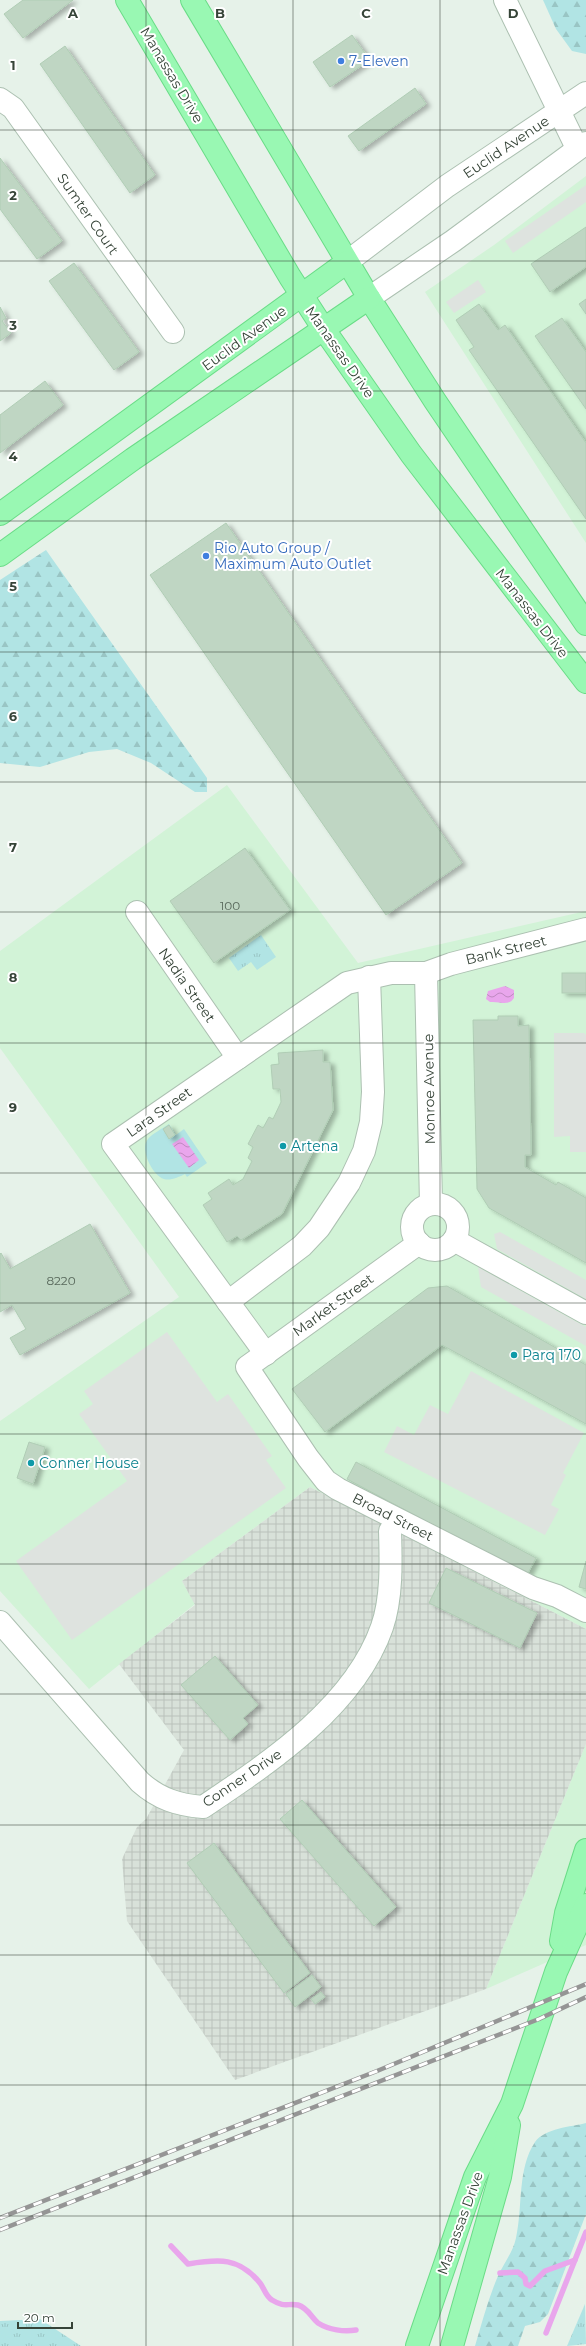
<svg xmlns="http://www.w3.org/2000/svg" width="586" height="2346" font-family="Montserrat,sans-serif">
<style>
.commercial{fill:#d2f3d7}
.industrial{fill:url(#industrial-grid)}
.grass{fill:url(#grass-tufts)}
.forest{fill:url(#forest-firs)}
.pitch{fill:#b1e4e4}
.parking{fill:#dee3df}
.water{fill:url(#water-waves)}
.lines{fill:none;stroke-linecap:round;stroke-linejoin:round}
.stream{stroke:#e9a6ec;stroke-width:5.5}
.building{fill:#bfd6c3;stroke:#b0cdb5;filter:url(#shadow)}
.minor-casing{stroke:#acc0b1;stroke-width:24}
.major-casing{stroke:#6adc87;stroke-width:24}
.minor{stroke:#fff;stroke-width:22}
.major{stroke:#99f8b3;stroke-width:22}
.rail-casing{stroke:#959595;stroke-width:4.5}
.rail{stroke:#fff;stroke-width:3;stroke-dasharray:9;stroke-linecap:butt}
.grid{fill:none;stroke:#364438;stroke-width:1;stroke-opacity:0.55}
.shop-dot{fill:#3f7fe0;stroke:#fff;stroke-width:1.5}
.culture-dot{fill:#0f9aa8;stroke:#fff;stroke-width:1.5}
.labels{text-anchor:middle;stroke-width:4;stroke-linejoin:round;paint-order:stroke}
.number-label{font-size:12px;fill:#58685b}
.shop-label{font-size:14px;fill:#366cbe;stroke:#fff;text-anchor:start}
.street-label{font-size:14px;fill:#364438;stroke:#fff}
.culture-label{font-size:14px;fill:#0d838f;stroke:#fff;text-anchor:start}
.grid-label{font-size:13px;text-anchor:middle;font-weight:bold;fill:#364438;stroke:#fff;stroke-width:4;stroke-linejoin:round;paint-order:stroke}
</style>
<defs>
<pattern id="industrial-grid" width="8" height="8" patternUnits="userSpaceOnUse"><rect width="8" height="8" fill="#d8e1d9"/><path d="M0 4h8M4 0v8" fill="none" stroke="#bac2bb"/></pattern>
<pattern id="grass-tufts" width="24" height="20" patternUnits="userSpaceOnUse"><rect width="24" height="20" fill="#b1e4e4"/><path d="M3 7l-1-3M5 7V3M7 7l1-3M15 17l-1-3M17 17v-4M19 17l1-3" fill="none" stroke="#99c5c4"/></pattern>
<pattern id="forest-firs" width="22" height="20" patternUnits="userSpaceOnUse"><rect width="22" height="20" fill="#b1e4e4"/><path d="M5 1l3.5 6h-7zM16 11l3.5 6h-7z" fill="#99c5c4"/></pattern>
<pattern id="water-waves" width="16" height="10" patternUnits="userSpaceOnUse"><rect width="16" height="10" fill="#e9a6ec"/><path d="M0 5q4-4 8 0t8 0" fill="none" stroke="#be89c0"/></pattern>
<filter id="shadow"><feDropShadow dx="4.5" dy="2.5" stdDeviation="2" flood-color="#0004"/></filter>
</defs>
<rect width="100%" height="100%" fill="#e6f2e9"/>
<g class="commercial">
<path d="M586 176V543L425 292 494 245Z"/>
<path d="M227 785 358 963 586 911V1629L310 1487 182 1581 195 1604 89 1689 0 1591V1421L179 1297 0 1048V951Z"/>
<path d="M586 1744V1945L486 1989Z"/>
</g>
<path class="industrial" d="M310 1487 586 1629V1744L486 1989 235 2080 127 1921 122 1859 137 1827 146 1819 184 1750 119 1664 195 1605 182 1581Z"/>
<g class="grass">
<path d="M261 935 276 957 257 970 251 962 238 971 229 958Z"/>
<path d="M585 2304 586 2344 567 2346Z"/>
<path d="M40 2319 81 2346H0V2321Z"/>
</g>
<g class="forest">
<path d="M543 0H586V54L572 51 556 29Z"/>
<path d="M46 550 207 778V792H195L151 763 117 749 89 752 40 767 0 763V580Z"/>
<path d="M586 2123V2214L548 2314 540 2322 525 2326 518 2346H475C482 2323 488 2299 498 2276 504 2263 513 2252 516 2238 523 2207 517 2169 535 2142 545 2128 571 2127 586 2123Z"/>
</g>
<path class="pitch" d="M169 1124 176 1135 184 1129 207 1163 187 1177 185 1174C179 1177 170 1181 164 1179 153 1176 139 1149 148 1139 153 1133 162 1129 169 1124Z"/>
<g class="parking">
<path d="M586 185V202L513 253 505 241Z"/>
<path d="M478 280 486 292 454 313 446 302Z"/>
<path d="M554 1033H584L586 1035V1152H570V1136L554 1137Z"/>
<path d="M500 1232 586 1280V1299L497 1249 494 1234Z"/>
<path d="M478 1267 586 1327V1346L481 1287Z"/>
<path d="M167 1332 217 1402 228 1394 272 1456 266 1460 286 1488 72 1640 16 1561 127 1481 79 1414 93 1404 84 1391Z"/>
<path d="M471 1371 584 1433 563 1473 566 1475 551 1505 559 1509 545 1535 384 1452 397 1426 414 1435 430 1405 448 1414Z"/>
</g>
<g class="water">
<path d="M505 986 514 990V998C508 1007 500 1001 490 1002L486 999 488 991Z"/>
<path d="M183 1137 199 1160 189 1168 172 1144Z"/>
</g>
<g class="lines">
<g class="stream">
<path d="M171 2246 188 2264C219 2259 239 2257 260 2283 264 2288 266 2297 272 2300 285 2308 287 2303 298 2305 308 2308 311 2317 318 2323 329 2330 344 2332 356 2330"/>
<path d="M500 2273 518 2272 525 2278 526 2284 530 2286 545 2271 575 2260"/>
<path d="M546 2333 586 2232"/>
</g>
</g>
<g class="building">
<path d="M23 0H73L23 38 4 14Z"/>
<path d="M352 35 370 60 330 87 313 62Z"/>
<path d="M65 46 155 175 130 193 40 64Z"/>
<path d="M415 88 426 104 359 151 348 136Z"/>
<path d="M0 158 62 241 37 259 0 209Z"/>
<path d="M586 227V267L550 292 531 264Z"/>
<path d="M74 263 139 352 114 370 49 281Z"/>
<path d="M586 299V314L579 304Z"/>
<path d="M479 304 498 330 505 325 586 443V519L469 350 474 347 456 320Z"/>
<path d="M0 307 6 318 2 321 11 333 0 341Z"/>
<path d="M562 318 586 352V409L535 336Z"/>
<path d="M45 381 63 405 0 453V415Z"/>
<path d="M226 523 462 863 386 915 150 575Z"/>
<path d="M245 848 290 910 214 963 170 901Z"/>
<rect x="562" y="973" width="24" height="20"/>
<path d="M498 1016H518V1026L529 1025 531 1155H525V1167L556 1185 558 1182 586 1198V1263L489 1208 477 1189 473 1020H498Z"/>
<path d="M323 1050V1062H330L333 1110 282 1214 241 1240 237 1236 227 1242 203 1205 212 1199 208 1193 229 1179 233 1185 243 1179 252 1161 248 1158 253 1147 248 1144 258 1125 263 1128 269 1117 273 1119 281 1102 280 1089H273L271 1065 279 1064 278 1053Z"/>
<path d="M169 1125 175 1135 169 1139 163 1129Z"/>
<path d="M90 1224 130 1293 20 1355 10 1338 26 1329 12 1305 0 1312V1254L1 1253 10 1269Z"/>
<path d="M447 1286 586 1365V1424L442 1345 325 1432 292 1389 428 1288Z"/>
<path d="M29 1442 45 1447 33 1484 17 1478Z"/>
<path d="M356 1462 536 1558 527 1575 347 1479Z"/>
<path d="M586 1561V1589L579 1587Z"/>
<path d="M446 1568 537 1613 520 1648 429 1603Z"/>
<path d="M215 1656 258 1705 243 1718 248 1724 230 1740 181 1685Z"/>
<path d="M302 1800 396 1907 374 1926 280 1819Z"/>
<path d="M214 1843 310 1973 284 1993 187 1863Z"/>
<path d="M312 1975 321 1987 295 2007 286 1994Z"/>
<path d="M321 1992 325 1997 315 2004 311 1999Z"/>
</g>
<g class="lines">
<g class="minor-casing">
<g id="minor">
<path d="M505 0 577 148"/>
<path d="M0 99 13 108 173 332"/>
<path d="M347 262 447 186 586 93"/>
<path d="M369 298 453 241 586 143"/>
<path d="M137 912 238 1058"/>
<path d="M426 973 431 1204"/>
<circle cx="435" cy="1227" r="23"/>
<path d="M454 1240 586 1313"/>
<path d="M419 1243 247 1367 308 1458 326 1481 338 1489 533 1588 557 1596 586 1611"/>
<path d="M228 1302 302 1246 319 1228 349 1183 364 1151 371 1122 373 1092 369 977"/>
<path d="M266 1354 113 1144 347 983 391 973H426L451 964 586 929"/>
<path d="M0 1622 140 1782C159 1799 178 1805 203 1807 270 1762 354 1707 382 1627 392 1598 391 1562 390 1531"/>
</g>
</g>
<g class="major-casing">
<g id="major">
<path d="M127 0 290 277 323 328 411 454 586 682"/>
<path d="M192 0 369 298 435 401 586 624"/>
<path d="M0 514 347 262"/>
<path d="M0 555 133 459 369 298"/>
<path d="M561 1941 566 1913 586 1850"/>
<path d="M417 2346 475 2177 512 2104 556 1972 586 1905"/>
<path d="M452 2346 500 2177 509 2125"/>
</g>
</g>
<use href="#minor" class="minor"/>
<use href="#major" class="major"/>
<g class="rail-casing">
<g id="rail">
<path d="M0 2218 377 2071 586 1984"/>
<path d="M0 2230 539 2019 586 1997"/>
</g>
</g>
<use href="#rail" class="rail"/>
</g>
<path class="grid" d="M146 0V2346M293 0V2346M440 0V2346M0 130H586M0 261H586M0 391H586M0 521H586M0 652H586M0 782H586M0 912H586M0 1043H586M0 1173H586M0 1303H586M0 1434H586M0 1564H586M0 1694H586M0 1825H586M0 1955H586M0 2085H586M0 2216H586"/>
<g class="shop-dot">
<circle cx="341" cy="61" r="4"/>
<circle cx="206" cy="556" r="4"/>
</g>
<g class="culture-dot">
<circle cx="283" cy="1146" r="4"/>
<circle cx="514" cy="1355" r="4"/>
<circle cx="31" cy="1463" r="4"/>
</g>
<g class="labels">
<g class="number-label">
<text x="230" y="910">100</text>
<text x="61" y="1285">8220</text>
</g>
<g class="shop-label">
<text x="349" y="66">7-Eleven</text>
<text x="214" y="553">Rio Auto Group /<tspan x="214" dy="16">Maximum Auto Outlet</tspan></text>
</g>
<g class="street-label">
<text transform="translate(172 75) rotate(59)" y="5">Manassas Drive</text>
<text transform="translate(506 147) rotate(-34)" y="5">Euclid Avenue</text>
<text transform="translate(88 214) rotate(55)" y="5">Sumter Court</text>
<text transform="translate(244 338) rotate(-36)" y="5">Euclid Avenue</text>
<text transform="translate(340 352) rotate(55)" y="5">Manassas Drive</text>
<text transform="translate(532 613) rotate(52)" y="5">Manassas Drive</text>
<text transform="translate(506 950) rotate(-14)" y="5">Bank Street</text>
<text transform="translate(187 985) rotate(55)" y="5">Nadia Street</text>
<text transform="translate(429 1089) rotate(-91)" y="5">Monroe Avenue</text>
<text transform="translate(159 1112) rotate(-35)" y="5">Lara Street</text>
<text transform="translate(333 1305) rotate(-36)" y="5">Market Street</text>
<text transform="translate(393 1517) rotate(27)" y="5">Broad Street</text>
<text transform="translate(242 1778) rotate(-34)" y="5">Conner Drive</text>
<text transform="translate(460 2223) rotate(-70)" y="5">Manassas Drive</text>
</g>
<g class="culture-label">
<text x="291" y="1151">Artena</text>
<text x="522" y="1360">Parq 170</text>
<text x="39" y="1468">Conner House</text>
</g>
</g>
<g class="grid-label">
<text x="73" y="18">A</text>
<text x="220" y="18">B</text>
<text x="366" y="18">C</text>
<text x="513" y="18">D</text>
<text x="13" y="70">1</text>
<text x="13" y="200">2</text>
<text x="13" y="330">3</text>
<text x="13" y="461">4</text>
<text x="13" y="591">5</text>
<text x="13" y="721">6</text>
<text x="13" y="852">7</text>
<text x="13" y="982">8</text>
<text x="13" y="1112">9</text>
</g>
<path d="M18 2322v6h54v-6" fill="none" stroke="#364438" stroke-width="2"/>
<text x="24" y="2322" font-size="12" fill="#364438" stroke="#ffffff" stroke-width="3" paint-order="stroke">20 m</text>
</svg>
